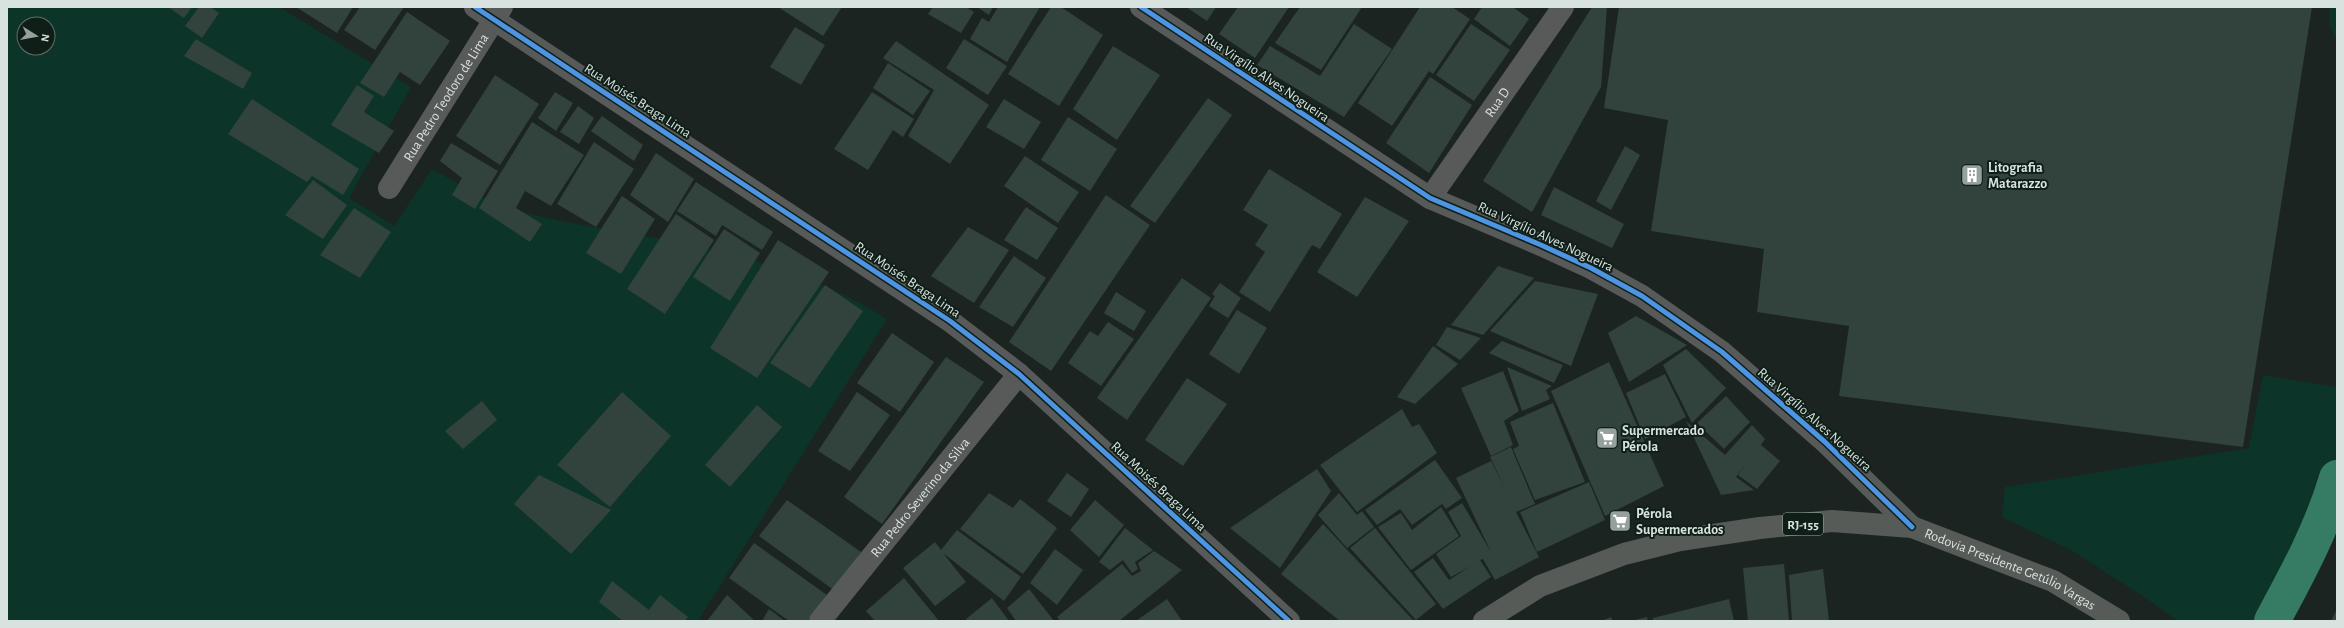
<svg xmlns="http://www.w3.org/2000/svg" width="2344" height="628" font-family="'Alegreya Sans',sans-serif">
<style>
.green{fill:#0c3428;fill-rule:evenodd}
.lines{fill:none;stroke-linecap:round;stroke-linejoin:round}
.canal{stroke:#367b63;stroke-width:36}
.building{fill:#32423d}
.minor{stroke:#575a58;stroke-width:22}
.tertiary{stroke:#575a58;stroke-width:22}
.primary{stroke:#565b58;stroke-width:22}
.cycleway-casing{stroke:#0f1f18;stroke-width:8}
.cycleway{stroke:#4d94e3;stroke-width:5}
.labels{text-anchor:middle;stroke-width:4;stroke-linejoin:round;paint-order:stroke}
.shield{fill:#0f1f18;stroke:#9ca8a3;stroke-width:1}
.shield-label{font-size:13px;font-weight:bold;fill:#d8e2de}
.street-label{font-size:14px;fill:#d8e2de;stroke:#0f1f18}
.poi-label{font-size:14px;font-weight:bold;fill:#d8e2de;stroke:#0f1f18;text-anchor:start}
</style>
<rect width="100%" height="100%" fill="#1c2421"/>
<g class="green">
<path d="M7 7H279L411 87 349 198 394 226 432 169C453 180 474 195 496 203 548 222 602 227 655 238 735 253 819 275 887 319L698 621H7ZM24 24H48V48H24Z"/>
<path d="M2330 7H2337V41L2329 24Z"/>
<path d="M2263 375 2337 387V531L2282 621H2178L2144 597 2071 550 2002 517 2005 487 2249 448Z"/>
</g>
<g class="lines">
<path class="canal" d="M2272 621C2297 575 2322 529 2337 478"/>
</g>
<g class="building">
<path d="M168 7H192L184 18Z"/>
<path d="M199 7H210L219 13 202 38 185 26Z"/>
<path d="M296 7H353L337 33Z"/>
<path d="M360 7H404L375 50 344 30Z"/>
<path d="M778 7H842L823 36Z"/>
<path d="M933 7H966L974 12 961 33 928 14Z"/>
<path d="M977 7H993L989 15Z"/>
<path d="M998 7H1040L1007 62 970 39 982 18 989 22Z"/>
<path d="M1051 7H1061L1103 35 1059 106 1008 74Z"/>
<path d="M1186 7H1216L1207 21Z"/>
<path d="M1238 7H1289L1255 58 1219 34Z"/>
<path d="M1300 7H1362L1321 70 1275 43Z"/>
<path d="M1420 7H1452L1470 19 1433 74 1429 71 1392 126 1358 103Z"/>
<path d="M1482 7H1513L1529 19 1510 46 1474 19Z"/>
<path d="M1592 7H1607L1601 87 1532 212 1483 181Z"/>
<path d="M1619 7H2312L2243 447 1839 396 1849 326 1757 312 1764 249 1651 231 1668 120 1604 108Z"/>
<path d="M407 12 450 41 420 85 400 72 384 97 360 83Z"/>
<path d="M1354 24 1392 49 1344 117 1257 65 1270 46 1320 76Z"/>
<path d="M1471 24 1510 50 1474 101 1436 75Z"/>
<path d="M795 27 825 45 801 85 770 67Z"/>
<path d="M196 39 252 73 243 89 184 56Z"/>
<path d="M964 39 1007 66 988 95 946 68Z"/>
<path d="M896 41 989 105 950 164 908 136 934 90 883 58Z"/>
<path d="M1113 46 1160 75 1117 140 1073 109Z"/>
<path d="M888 63 930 91 913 115 873 88Z"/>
<path d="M495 75 539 104 500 165 456 136Z"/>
<path d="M1430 77 1472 105 1429 173 1386 143Z"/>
<path d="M357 85 374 96 364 112 394 131 379 153 331 125Z"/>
<path d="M555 92 573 103 556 131 538 118Z"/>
<path d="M872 92 914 119 903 137 893 130 868 170 834 149Z"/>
<path d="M1208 98 1232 115 1155 223 1130 206Z"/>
<path d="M252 99 359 169 343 195 312 176 307 182 228 134Z"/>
<path d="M1004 99 1041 122 1024 149 986 127Z"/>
<path d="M578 106 594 118 579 144 560 132Z"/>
<path d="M602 116 643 145 634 161 591 131Z"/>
<path d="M1068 117 1117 149 1090 191 1041 160Z"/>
<path d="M532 122 584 155 551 206 525 191 516 208 542 224 530 242 479 208Z"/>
<path d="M594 142 634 169 596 227 557 204Z"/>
<path d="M451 143 498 171 475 209 452 195 462 178 440 161Z"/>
<path d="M1625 146 1640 155 1611 210 1596 201Z"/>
<path d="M656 153 694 179 668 222 630 195Z"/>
<path d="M1025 156 1079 192 1058 223 1004 186Z"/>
<path d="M1269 169 1342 214 1320 249 1312 245 1270 312 1239 292 1265 252 1255 245 1268 225 1243 210Z"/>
<path d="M313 180 347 205 323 239 285 215Z"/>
<path d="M696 182 773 232 762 250 722 225 716 236 677 211Z"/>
<path d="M1554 187 1624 224 1612 248 1541 215Z"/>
<path d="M1106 195 1150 225 1051 371 1009 342Z"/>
<path d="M622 196 655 219 621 274 586 253Z"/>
<path d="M1365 197 1409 221 1357 297 1317 272Z"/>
<path d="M1026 207 1058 228 1037 260 1004 240Z"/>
<path d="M354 208 391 232 360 278 320 255Z"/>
<path d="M676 214 714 240 665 314 627 289Z"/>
<path d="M968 227 1009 250 974 303 931 276Z"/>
<path d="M724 229 760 253 730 301 693 277Z"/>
<path d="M778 240 829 272 757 378 710 348Z"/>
<path d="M1014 256 1046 278 1013 327 979 307Z"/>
<path d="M1498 266 1534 278 1483 335 1451 325Z"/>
<path d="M1182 278 1211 298 1127 420 1097 398Z"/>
<path d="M1535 281 1598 294 1571 366 1490 331Z"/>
<path d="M1220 283 1241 298 1228 318 1209 306 1215 296 1212 294Z"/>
<path d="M825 285 863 311 810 388 770 363Z"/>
<path d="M1116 292 1146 311 1134 331 1104 313Z"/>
<path d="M1237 310 1267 328 1239 374 1209 354Z"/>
<path d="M1636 316 1687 345 1629 382 1608 333Z"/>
<path d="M1108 322 1134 339 1101 386 1068 363 1090 331 1098 336Z"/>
<path d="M1447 327 1481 338 1460 360 1436 345Z"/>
<path d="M892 333 934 362 900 412 857 383Z"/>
<path d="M1502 341 1563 365 1554 383 1489 353Z"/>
<path d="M1433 346 1458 364 1415 404 1397 397Z"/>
<path d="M1686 349 1726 388 1692 423 1663 365Z"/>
<path d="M946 357 984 382 882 524 844 497Z"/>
<path d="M1609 362 1664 486 1605 516 1551 391Z"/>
<path d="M1507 367 1552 386 1546 390 1550 399 1522 411Z"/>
<path d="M1503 371 1519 411 1504 421 1513 445 1491 456 1461 388Z"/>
<path d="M1665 374 1686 417 1645 439 1626 393Z"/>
<path d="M1187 378 1227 404 1183 466 1145 440Z"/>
<path d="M622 392 671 436 610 507 557 465Z"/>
<path d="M857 392 890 415 850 471 818 451Z"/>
<path d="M1726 396 1750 422 1724 449 1697 423Z"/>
<path d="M482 401 497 420 463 449 445 431Z"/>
<path d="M1553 403 1585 482 1535 500 1513 449 1519 446 1510 422Z"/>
<path d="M757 405 782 427 730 487 705 465Z"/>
<path d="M1402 409 1412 427 1419 424 1437 453 1357 512 1320 465Z"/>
<path d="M1686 421 1725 455 1752 425 1765 439 1761 445 1780 461 1757 489 1738 475 1746 463 1736 477 1754 490 1721 495Z"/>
<path d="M1511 447 1535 504 1516 512 1539 557 1495 580 1483 559 1480 560 1491 577 1443 609 1414 572 1433 558 1449 580 1471 566 1451 577 1436 554 1461 536 1448 512 1462 503 1491 552 1456 478 1491 461 1505 488 1490 457Z"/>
<path d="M1435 460 1462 498 1446 509 1442 504 1412 525 1400 509 1377 525 1365 510Z"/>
<path d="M1317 469 1331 491 1280 568 1230 528Z"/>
<path d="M1067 473 1089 489 1071 517 1047 501Z"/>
<path d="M539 475 611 510 571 554 514 504Z"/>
<path d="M1589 482 1605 520 1537 552 1520 512Z"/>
<path d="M989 493 1013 508 1020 499 1057 528 1023 574 960 529Z"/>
<path d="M1339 493 1357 515 1362 511 1374 527 1347 548 1318 515Z"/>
<path d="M787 500 861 552 835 591 759 536Z"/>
<path d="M1095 500 1124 525 1099 557 1070 530Z"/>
<path d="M1441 507 1459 536 1411 570 1378 527 1401 513 1412 530Z"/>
<path d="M1323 524 1413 620 1412 621H1340L1281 574Z"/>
<path d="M1125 528 1153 550 1135 562 1138 569 1132 573 1123 560 1110 570 1099 562Z"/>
<path d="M1375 528 1436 604 1416 620 1350 548Z"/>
<path d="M957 530 1021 577 1004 601 943 553 966 582 935 606 903 568 935 542 941 550Z"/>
<path d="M754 543 827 595 808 621H789L729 578Z"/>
<path d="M1055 549 1083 570 1057 605 1030 583Z"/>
<path d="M1154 551 1182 570 1119 621H1060L1057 617 1122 564 1132 576 1141 571 1138 563Z"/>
<path d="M1784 564 1789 621H1748L1743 568Z"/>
<path d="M1823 569 1829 621H1792L1789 575Z"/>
<path d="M904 578 939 621H875L866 611Z"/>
<path d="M612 581 649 610 660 595 688 617 685 621H623L599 602Z"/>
<path d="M1029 589 1054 621H1016L1007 608Z"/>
<path d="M727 595 755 621H707Z"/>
<path d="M992 598 1009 621H967L966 619Z"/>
<path d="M1167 599 1182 621H1136Z"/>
<path d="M1729 599 1734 621H1653V618Z"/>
<path d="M769 609 785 621H762Z"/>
<path d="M2337 609V621H2331Z"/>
<path d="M1611 617 1613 621H1601Z"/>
<path d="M1647 617 1648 621H1635V620Z"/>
</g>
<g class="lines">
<g class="minor">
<path d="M1141 7 1430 198 1541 245 1591 268 1642 296 1722 352 1825 442 1912 527"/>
<path id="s1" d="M389 188 502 7"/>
<path id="s2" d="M1430 198 1563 7"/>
<path id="s3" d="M820 621 1019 374"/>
</g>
<path class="tertiary" d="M475 7 950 321 1019 374 1289 621"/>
<path class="primary" id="s4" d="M1484 621 1540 586 1624 554 1680 540 1760 528 1832 521 1912 527 2053 581 2119 621"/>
<g class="cycleway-casing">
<g id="cycleway">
<path d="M475 7 950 321 1019 374 1289 621"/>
<path d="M1141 7 1430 198 1541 245 1591 268 1642 296 1722 352 1825 442 1912 527"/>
</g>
</g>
<use href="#cycleway" class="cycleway"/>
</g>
<defs>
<g id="building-square" transform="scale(1.15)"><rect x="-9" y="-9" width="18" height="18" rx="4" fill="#96a09c" stroke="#0f1f18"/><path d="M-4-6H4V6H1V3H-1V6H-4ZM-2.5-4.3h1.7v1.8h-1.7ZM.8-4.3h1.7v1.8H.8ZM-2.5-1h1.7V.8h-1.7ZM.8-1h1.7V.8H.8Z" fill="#fff"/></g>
<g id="supermarket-square" transform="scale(1.15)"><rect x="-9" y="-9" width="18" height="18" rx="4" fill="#96a09c" stroke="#0f1f18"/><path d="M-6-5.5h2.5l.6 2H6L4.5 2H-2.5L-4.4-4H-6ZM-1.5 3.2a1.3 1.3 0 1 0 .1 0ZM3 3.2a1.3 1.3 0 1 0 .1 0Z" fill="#fff"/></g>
</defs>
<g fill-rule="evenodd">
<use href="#building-square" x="1972" y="175"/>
<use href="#supermarket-square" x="1607" y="438"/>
<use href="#supermarket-square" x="1620" y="521"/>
</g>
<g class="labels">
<rect class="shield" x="1783" y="513" width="40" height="22" rx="3"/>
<g class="shield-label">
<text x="1803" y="529">RJ-155</text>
</g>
<g class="street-label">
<text transform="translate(1267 77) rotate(34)" y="5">Rua Virgílio Alves Nogueira</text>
<text dy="5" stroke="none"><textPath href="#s1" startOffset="107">Rua Pedro Teodoro de Lima</textPath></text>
<text transform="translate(638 100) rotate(33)" y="5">Rua Moisés Braga Lima</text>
<text dy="5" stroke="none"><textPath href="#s2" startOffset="117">Rua D</textPath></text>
<text transform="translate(1546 236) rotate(25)" y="5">Rua Virgílio Alves Nogueira</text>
<text transform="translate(908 279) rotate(34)" y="5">Rua Moisés Braga Lima</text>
<text transform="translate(1815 419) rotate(42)" y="5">Rua Virgílio Alves Nogueira</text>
<text transform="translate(1159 486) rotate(43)" y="5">Rua Moisés Braga Lima</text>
<text dy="5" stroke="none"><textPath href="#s3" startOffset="159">Rua Pedro Severino da Silva</textPath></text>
<text dy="5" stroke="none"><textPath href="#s4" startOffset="554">Rodovia Presidente Getúlio Vargas</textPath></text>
</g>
<g class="poi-label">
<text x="1988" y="172">Litografia<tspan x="1988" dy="16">Matarazzo</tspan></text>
<text x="1622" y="435">Supermercado<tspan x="1622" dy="16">Pérola</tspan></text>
<text x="1636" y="518">Pérola<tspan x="1636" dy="16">Supermercados</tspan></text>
</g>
</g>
<rect width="2344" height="628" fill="none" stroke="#d8e2de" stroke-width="16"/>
<g transform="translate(36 36) rotate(101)"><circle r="19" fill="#0f1f18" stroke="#5f6d67"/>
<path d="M0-3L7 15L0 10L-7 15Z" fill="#96a09c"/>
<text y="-6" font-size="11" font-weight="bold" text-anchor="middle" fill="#d8e2de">N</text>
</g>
</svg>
